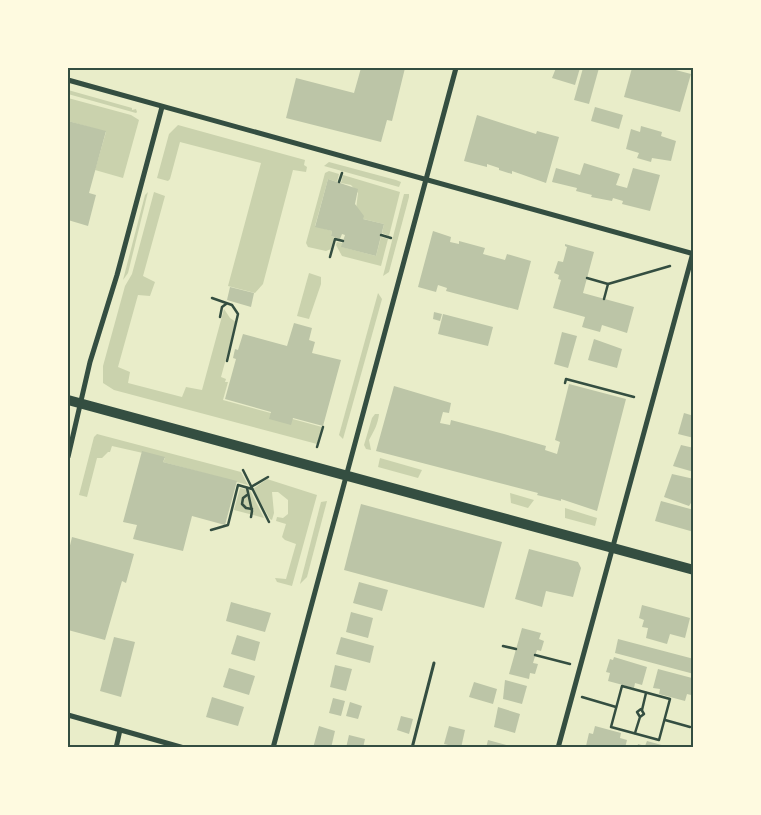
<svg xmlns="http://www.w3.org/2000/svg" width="761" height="815" font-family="'Work Sans',sans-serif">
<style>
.green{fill:#cad2ad}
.building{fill:#bcc5a7}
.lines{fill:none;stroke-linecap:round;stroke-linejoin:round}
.path{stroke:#344e41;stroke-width:2.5}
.service{stroke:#344e41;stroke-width:3}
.minor{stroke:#344e41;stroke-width:5}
.primary{stroke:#344e41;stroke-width:10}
.neatline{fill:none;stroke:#344e41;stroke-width:2}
</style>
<rect width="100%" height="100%" fill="#e9edc9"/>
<g class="green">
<path d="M68 90 132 108V110L136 109 137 112 136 113 68 94Z"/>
<path d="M68 98 131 115 139 120 123 178 95 170 106 132 68 121Z"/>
<path d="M178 125 305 160 304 165 307 167 306 172 293 170 263 284 255 293 228 286 261 163 180 142 170 179 168 181 157 178 169 134Z"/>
<path d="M329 162 396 180 401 182 399 187 324 166Z"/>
<path d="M329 171 339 174 337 182 328 179 315 226 332 231 331 236 334 237 331 249 326 251 308 247 306 243 325 173Z"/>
<path d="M343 175 400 192 389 236 382 233 384 224 355 217 358 193 351 185 341 183Z"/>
<path d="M148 192 128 273 123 280 145 195Z"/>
<path d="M154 192 165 196 143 276 155 282 150 296 138 295 118 367 130 372 128 383 182 397 186 387 202 390 224 309 230 318 236 322 221 377 226 379 225 382H228L223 400 322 427 317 444 114 390 103 383V366L125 286 132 274Z"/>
<path d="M404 194H409V197L389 272 383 276Z"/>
<path d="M381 237 388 239 381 266 342 256 336 245 337 242 342 243V247L376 256Z"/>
<path d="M309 273 321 277V284L309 319 297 316Z"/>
<path d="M378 293 382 299 343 439 339 435Z"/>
<path d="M375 414H379C378 424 374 431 369 440L371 450 366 449 364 445 372 418Z"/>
<path d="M97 434 241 472 248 485 163 462 165 458 112 446 110 452H108L102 458H97L87 497 79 495 94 437Z"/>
<path d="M380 458 422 470 418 478 378 467Z"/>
<path d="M267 479 317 495 292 586 277 582 275 578 286 579 296 544 285 540 282 537 286 524 276 521 277 517 283 518 288 514V500L278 492H272L274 513 272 520 270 519 253 489Z"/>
<path d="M240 488 250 490 264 518 234 510Z"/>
<path d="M510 493 534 500 528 508 511 503Z"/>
<path d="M327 501 307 577 300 584 321 502Z"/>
<path d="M565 508 597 518 595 526 565 518Z"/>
</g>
<g class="building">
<path d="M361 68H405L392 121 387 120 381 142 286 118 296 78 354 93Z"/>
<path d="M556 68H580L575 85 552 78Z"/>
<path d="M583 68H599L589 104 574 100Z"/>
<path d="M632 68H668L691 74 680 112 624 97Z"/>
<path d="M595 107 623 115 619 129 591 121Z"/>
<path d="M477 115 536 134 537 131 559 137 546 183 512 171V174L499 170V168L487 164V167L464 161Z"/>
<path d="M68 121 106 131 89 193 96 195 88 226 68 220Z"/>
<path d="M641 126 662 132 661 136 676 141 671 161 652 158 651 162 637 158 639 153 626 149 631 129 640 132Z"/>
<path d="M584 163 620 174 616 185 627 188 633 168 660 175 650 211 622 204 623 201 613 198 612 201 591 197 592 195 576 191 577 188 552 182 556 168 580 175Z"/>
<path d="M328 179 358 189 355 204 364 216 363 219 384 224 376 256 341 247 345 235 342 234 340 239 331 236 332 231 315 227Z"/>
<path d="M433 231 451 237 450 242 459 244V241L485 248 483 254 505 260 507 254 531 261 518 310 446 291 447 288 438 285 436 292 418 287Z"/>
<path d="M565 244 594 252 583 293 634 307 627 333 602 325 600 332 582 327 585 317 553 308 561 280 558 279 559 275 554 273 558 261 563 262 567 247 565 246Z"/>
<path d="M230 287 254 293 251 307 227 300Z"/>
<path d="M434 312 442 314 440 321 433 319Z"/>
<path d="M443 314 493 327 488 346 438 334Z"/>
<path d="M294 323 312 328 309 340 315 342 312 353 341 360 323 426 293 418 291 425 269 419 271 412 225 399 236 359 233 358 235 349 238 350 243 334 287 346Z"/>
<path d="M562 332 577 336 568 368 554 364Z"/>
<path d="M594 339 622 349 617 368 588 360Z"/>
<path d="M569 384 626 399 597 511 561 499V501L537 495 538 493 376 451 394 386 451 403 449 413 443 412 440 423 450 425 451 420 504 434 546 446 545 450 557 454 560 442 555 440Z"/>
<path d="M684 413 694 416V438L678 434Z"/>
<path d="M681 445 694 448V472L673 466Z"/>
<path d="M142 451 165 457 163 462 237 481 225 525 192 516 183 551 133 539 137 525 123 522Z"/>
<path d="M672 474 694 479V498L689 506 664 497Z"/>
<path d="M661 501 694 510V532L655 521Z"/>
<path d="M361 504 502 542 484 608 344 570Z"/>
<path d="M72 537 134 554 126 583 122 581 105 640 68 630V554Z"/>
<path d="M529 549 578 562 581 568 573 597 546 591 542 607 515 599Z"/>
<path d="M359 582 388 590 382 611 353 603Z"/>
<path d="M231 602 271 613 265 632 226 621Z"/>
<path d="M642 605 690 618 685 638 670 634 667 644 646 638 648 628 642 627 644 620 639 618Z"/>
<path d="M351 612 373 618 368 638 346 632Z"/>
<path d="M522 628 541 633 539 639 544 641 541 651 537 650 533 663 538 664 535 674 530 673 529 679 509 674Z"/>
<path d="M237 635 260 642 255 661 231 654Z"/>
<path d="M114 637 135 642 121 697 100 691Z"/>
<path d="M341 637 374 646 370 663 336 654Z"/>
<path d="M618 639 694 659V674L615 653Z"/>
<path d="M614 657 647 667 642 685 635 683 634 688 608 681 610 673 606 672 610 659 613 660Z"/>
<path d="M335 665 352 669 346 691 330 687Z"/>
<path d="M229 668 255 676 249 695 223 687Z"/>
<path d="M658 669 692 678 694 686 691 695 687 694 685 701 659 694 660 689 653 688Z"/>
<path d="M505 680 527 686 522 704 503 699Z"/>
<path d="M474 682 497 689 493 704 469 697Z"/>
<path d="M212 697 244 707 238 726 206 717Z"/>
<path d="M333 698 345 701 341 716 329 713Z"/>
<path d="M350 702 362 706 358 719 346 716Z"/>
<path d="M498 707 520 714 515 733 494 727Z"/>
<path d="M401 716 413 719 409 734 397 730Z"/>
<path d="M319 726 335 731 331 748H313Z"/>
<path d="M449 726 465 730 461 748 444 744Z"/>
<path d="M595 726 621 733 620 738 627 740 625 748 586 746 589 733 593 734Z"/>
<path d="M349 735 365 739 363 748H346Z"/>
<path d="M488 740 514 747 513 748H486Z"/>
<path d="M647 741 669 747V748H637L638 744 645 746Z"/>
</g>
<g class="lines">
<g class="path">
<path d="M339 182 342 173"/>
<path d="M381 235 391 238"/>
<path d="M330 257 335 239 343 241"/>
<path d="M587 278 608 284 670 266"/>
<path d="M212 298 232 305 238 314 227 361"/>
<path d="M604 299 608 284"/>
<path d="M220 317 222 307 226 304"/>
<path d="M565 383 566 379 634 397"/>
<path d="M317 447 323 427"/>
<path d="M243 470 269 522"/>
<path d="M251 487 268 477"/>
<path d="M247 488 252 511 251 517"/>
<path d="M247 495 243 498 242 504 246 508 252 509"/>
<path d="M211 530 228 525 238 485 252 489"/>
<path d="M503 646 516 649"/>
<path d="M535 655 570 664"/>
<path d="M622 686 670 699 659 740 611 727Z"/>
<path d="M582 697 616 707"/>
<path d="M642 710 646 693"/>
<path d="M665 720 690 727"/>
<path d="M635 733 640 717 644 714 641 709 637 712 640 717"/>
</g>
<path class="service" d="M412 748 434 663"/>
<g class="minor">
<path d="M68 80 694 254"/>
<path d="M68 457 90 362 117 275 162 107"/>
<path d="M68 715 184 748"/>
<path d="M116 748 120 730"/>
<path d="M273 748 456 68"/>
<path d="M558 748 694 249"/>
</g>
<path class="primary" d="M68 400 694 570"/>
</g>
<rect width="761" height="815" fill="none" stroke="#fefae0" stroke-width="138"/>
<rect x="69" y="69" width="623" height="677" class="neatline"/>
</svg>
